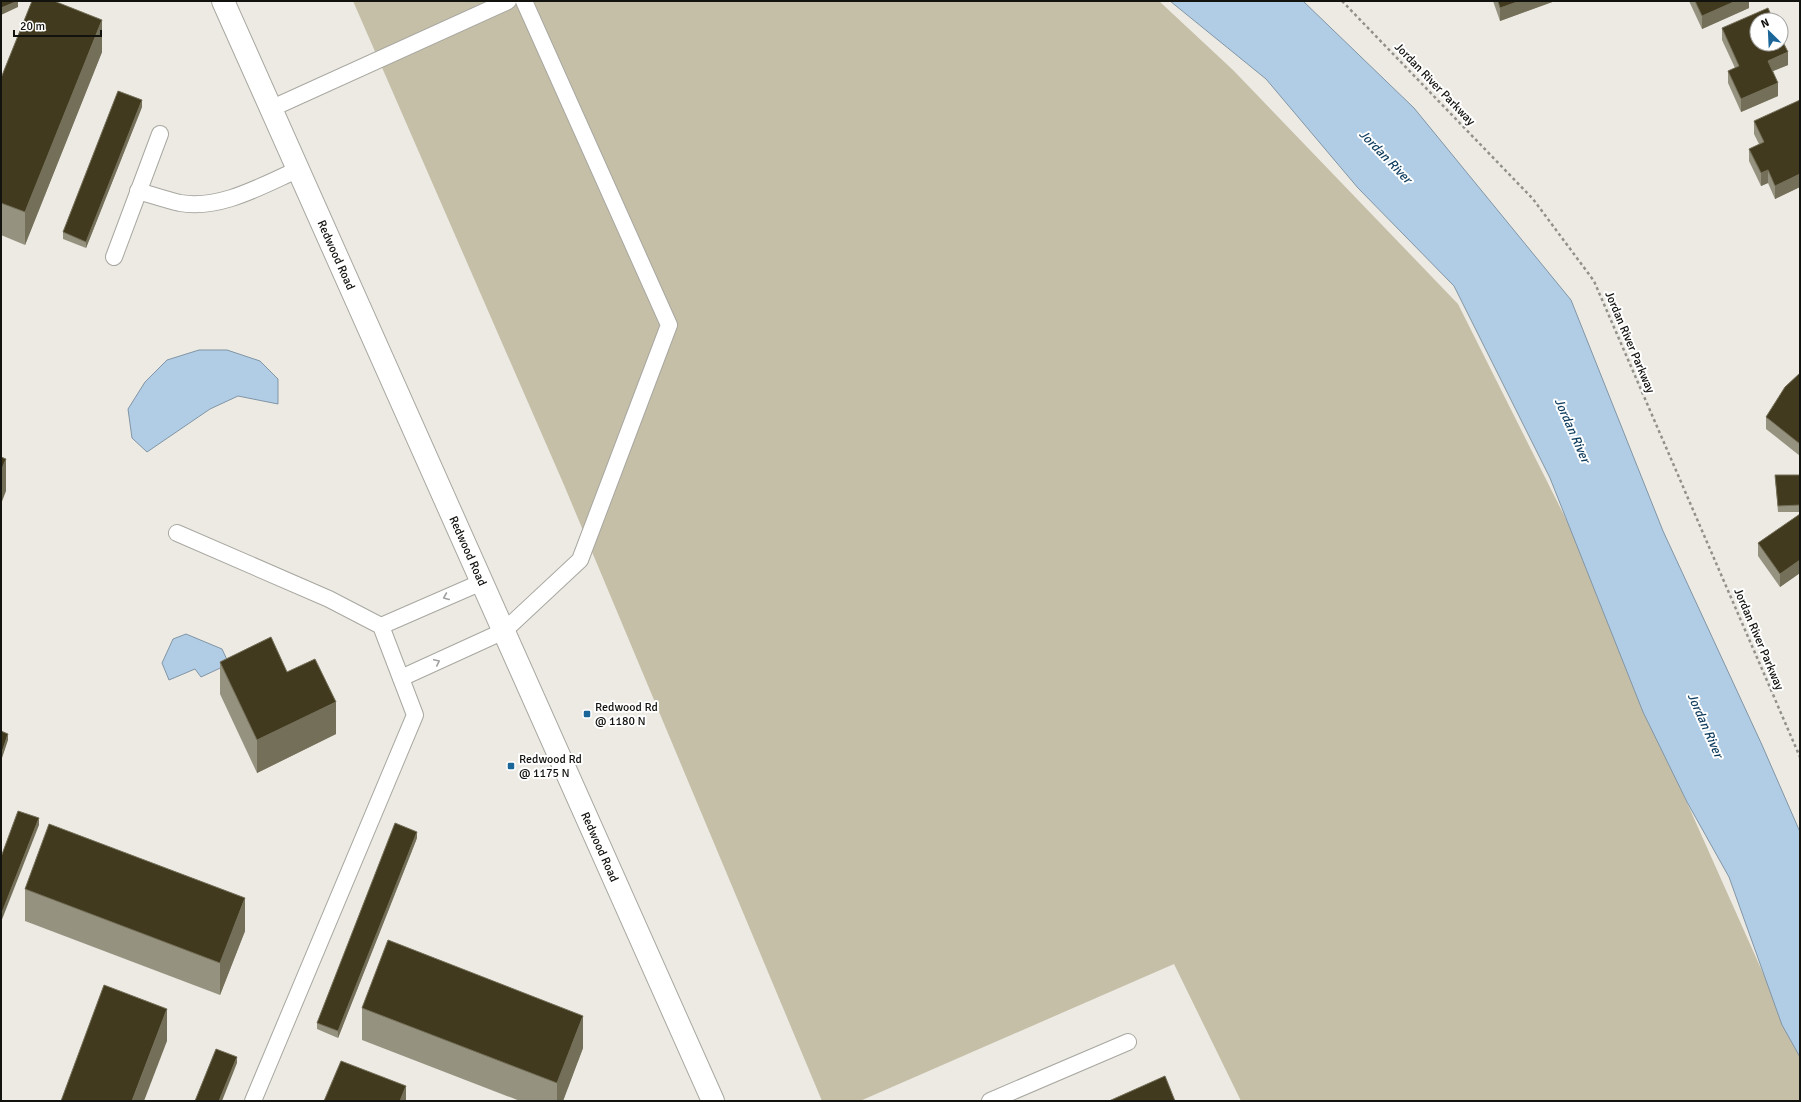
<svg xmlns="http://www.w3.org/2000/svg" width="1801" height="1102" font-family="Signika,sans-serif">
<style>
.green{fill:#c5bfa8}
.water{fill:#b1cde5;stroke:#8195a5}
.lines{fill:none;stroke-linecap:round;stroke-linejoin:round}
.service-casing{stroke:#a8a7a0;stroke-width:18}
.secondary-casing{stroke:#a8a7a0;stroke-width:24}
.path{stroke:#91908b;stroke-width:2.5;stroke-dasharray:3 3;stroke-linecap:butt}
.service{stroke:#fff;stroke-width:16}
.secondary{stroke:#fff;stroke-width:22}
.wall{fill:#969280}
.shaded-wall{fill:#746f59}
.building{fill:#413a1e;stroke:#746f59}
.oneway{stroke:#a0a09f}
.poi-dot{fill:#1b6699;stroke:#fff;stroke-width:1.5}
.labels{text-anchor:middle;stroke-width:4;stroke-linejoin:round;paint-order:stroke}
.street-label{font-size:12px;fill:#12120f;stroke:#fff}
.poi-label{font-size:12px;fill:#12120f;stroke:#fff;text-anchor:start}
.water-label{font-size:13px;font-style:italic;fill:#0f3d5e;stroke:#fff}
</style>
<rect width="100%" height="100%" fill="#eceae3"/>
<path class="green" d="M353 1H1159L1233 70 1458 304 1578 543 1643 704 1800 1056V1101H1241L1174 964 860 1101H822L564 485Z"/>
<g class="water">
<path d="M1170 1H1303L1414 108 1571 300 1663 531 1762 745 1800 832V1057L1782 1025 1729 877 1687 802 1643 712 1550 478 1454 286 1358 188 1266 79Z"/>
<path d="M199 350H227L260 361 278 379V404L238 396 210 409 147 452 132 438 128 409 145 382 167 360Z"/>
<path d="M186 634 222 649 229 664 201 677 195 669 169 680 162 663 173 639Z"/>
</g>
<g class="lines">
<g class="service-casing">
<g id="service">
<path d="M270 109 508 1"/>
<path d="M138 191C152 195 166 200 180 203 220 210 261 186 297 170"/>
<path d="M114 257 160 134"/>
<path d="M177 533 329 599 381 626 415 715 253 1101"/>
<path d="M381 626 482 582"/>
<path d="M401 678 504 631 580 560 669 325 524 1"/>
<path d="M990 1101 1128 1042"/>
</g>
</g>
<g class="secondary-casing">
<g id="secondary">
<path id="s1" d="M223 1 713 1101"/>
</g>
</g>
<path class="path" d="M1342 1 1533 199 1594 281 1800 757"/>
<use href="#service" class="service"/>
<use href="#secondary" class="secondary"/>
</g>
<g class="wall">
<path d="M1493 1H1555L1500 21Z"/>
<path d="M1689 1H1749V8L1702 29Z"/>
<path d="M1722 28 1788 65 1773 71 1778 96 1741 112 1728 83V71L1735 68 1722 40Z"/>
<path d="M102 52 25 245 1 235V78Z"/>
<path d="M142 107 86 248 63 239V232Z"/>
<path d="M1754 121 1800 187 1775 199 1768 183 1761 186 1749 161V149L1759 144 1754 134Z"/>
<path d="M1800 373V456L1766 429V417Z"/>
<path d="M1775 475H1800V512H1778Z"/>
<path d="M1800 514V573L1780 587 1758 556V543Z"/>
<path d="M220 662 287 672 336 734 257 773 220 694Z"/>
<path d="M417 838 338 1038 317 1029V1023Z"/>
<path d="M25 889 245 931 220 995 25 921Z"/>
<path d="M362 1008 583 1048 563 1101H520L362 1040Z"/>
</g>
<g class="shaded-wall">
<path d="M18 1V7L1 15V8Z"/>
<path d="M1520 1H1555L1500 21V8Z"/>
<path d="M1736 1H1749V8L1702 29V16Z"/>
<path d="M102 20V52L25 245V212Z"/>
<path d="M1788 52V65L1768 73V61Z"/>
<path d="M1778 83V96L1741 112V99Z"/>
<path d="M142 100V107L86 248V242Z"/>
<path d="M1768 170V183L1761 186V173Z"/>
<path d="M1800 174V187L1775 199V186Z"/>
<path d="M6 459V491L1 504V471Z"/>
<path d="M1800 560V573L1780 587V574Z"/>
<path d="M336 702V734L257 773V740Z"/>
<path d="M8 734V740L1 761V755Z"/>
<path d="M39 818V825L1 922V915Z"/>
<path d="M417 832V838L338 1038V1031Z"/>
<path d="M245 898V931L220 995V963Z"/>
<path d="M167 1009V1041L144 1101H132Z"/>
<path d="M583 1016V1048L563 1101H557V1083Z"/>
<path d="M237 1057V1063L222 1101H219Z"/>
<path d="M406 1086V1101H400Z"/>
</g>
<g class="building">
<path d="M1 1H18L1 8Z"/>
<path d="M32 1H54L102 20 25 212 1 203V78Z"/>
<path d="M1498 1H1520L1500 8Z"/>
<path d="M1695 1H1736L1702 16Z"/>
<path d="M1768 8 1773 20H1757V44H1781V38L1788 52 1768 61 1778 83 1741 99 1728 71 1739 66 1722 28Z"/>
<path d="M118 91 142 100 86 242 63 232Z"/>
<path d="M1800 100V174L1775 186 1768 170 1761 173 1749 149 1764 142 1754 121Z"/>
<path d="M1800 373V444L1766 417 1785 387Z"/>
<path d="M1 457 6 459 1 471Z"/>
<path d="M1775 475H1800V505L1778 506Z"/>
<path d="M1800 514V560L1780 574 1758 543Z"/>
<path d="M271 637 287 672 315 659 336 702 257 740 220 662Z"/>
<path d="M1 731 8 734 1 755Z"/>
<path d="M18 811 39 818 1 915V857Z"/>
<path d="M395 823 417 832 338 1031 317 1023Z"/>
<path d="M49 824 245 898 220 963 25 889Z"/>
<path d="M388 940 583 1016 557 1083 362 1008Z"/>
<path d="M104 985 167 1009 132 1101H61Z"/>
<path d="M216 1049 237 1057 219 1101H195Z"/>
<path d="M341 1061 406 1086 400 1101H324Z"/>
<path d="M1165 1076 1175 1101H1109Z"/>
</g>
<defs><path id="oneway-chevron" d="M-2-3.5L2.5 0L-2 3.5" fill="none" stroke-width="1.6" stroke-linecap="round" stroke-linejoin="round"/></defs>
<g class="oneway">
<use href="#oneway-chevron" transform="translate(446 597) rotate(157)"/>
<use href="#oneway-chevron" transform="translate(437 662) rotate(-25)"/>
</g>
<g class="poi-dot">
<rect x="583" y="710" width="8" height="8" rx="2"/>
<rect x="507" y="762" width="8" height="8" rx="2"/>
</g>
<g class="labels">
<g class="street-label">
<text transform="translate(1435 84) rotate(46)" y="4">Jordan River Parkway</text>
<text dy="4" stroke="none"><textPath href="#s1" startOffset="278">Redwood Road</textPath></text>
<text transform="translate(1630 342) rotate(67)" y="4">Jordan River Parkway</text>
<text dy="4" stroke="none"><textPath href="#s1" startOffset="602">Redwood Road</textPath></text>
<text transform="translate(1759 639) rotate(67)" y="4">Jordan River Parkway</text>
<text dy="4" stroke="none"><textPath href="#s1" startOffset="926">Redwood Road</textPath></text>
</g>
<g class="poi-label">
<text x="595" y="711">Redwood Rd<tspan x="595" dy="14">@ 1180 N</tspan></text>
<text x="519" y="763">Redwood Rd<tspan x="519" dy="14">@ 1175 N</tspan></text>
</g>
<g class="water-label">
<text transform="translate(1386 156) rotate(46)" y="5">Jordan River</text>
<text transform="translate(1573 430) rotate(66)" y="5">Jordan River</text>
<text transform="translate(1706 725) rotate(66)" y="5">Jordan River</text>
</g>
</g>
<rect width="1801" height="1102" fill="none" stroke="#12120f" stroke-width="4"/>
<g transform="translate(1769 32) rotate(336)"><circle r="19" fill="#ffffff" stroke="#a0a09f"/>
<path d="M0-3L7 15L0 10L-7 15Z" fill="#1b6699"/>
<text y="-6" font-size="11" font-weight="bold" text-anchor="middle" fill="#12120f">N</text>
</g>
<path d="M14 30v6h87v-6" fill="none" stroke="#12120f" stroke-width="2"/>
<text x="20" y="30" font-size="12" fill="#12120f" stroke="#ffffff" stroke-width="3" paint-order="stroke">20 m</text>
</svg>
